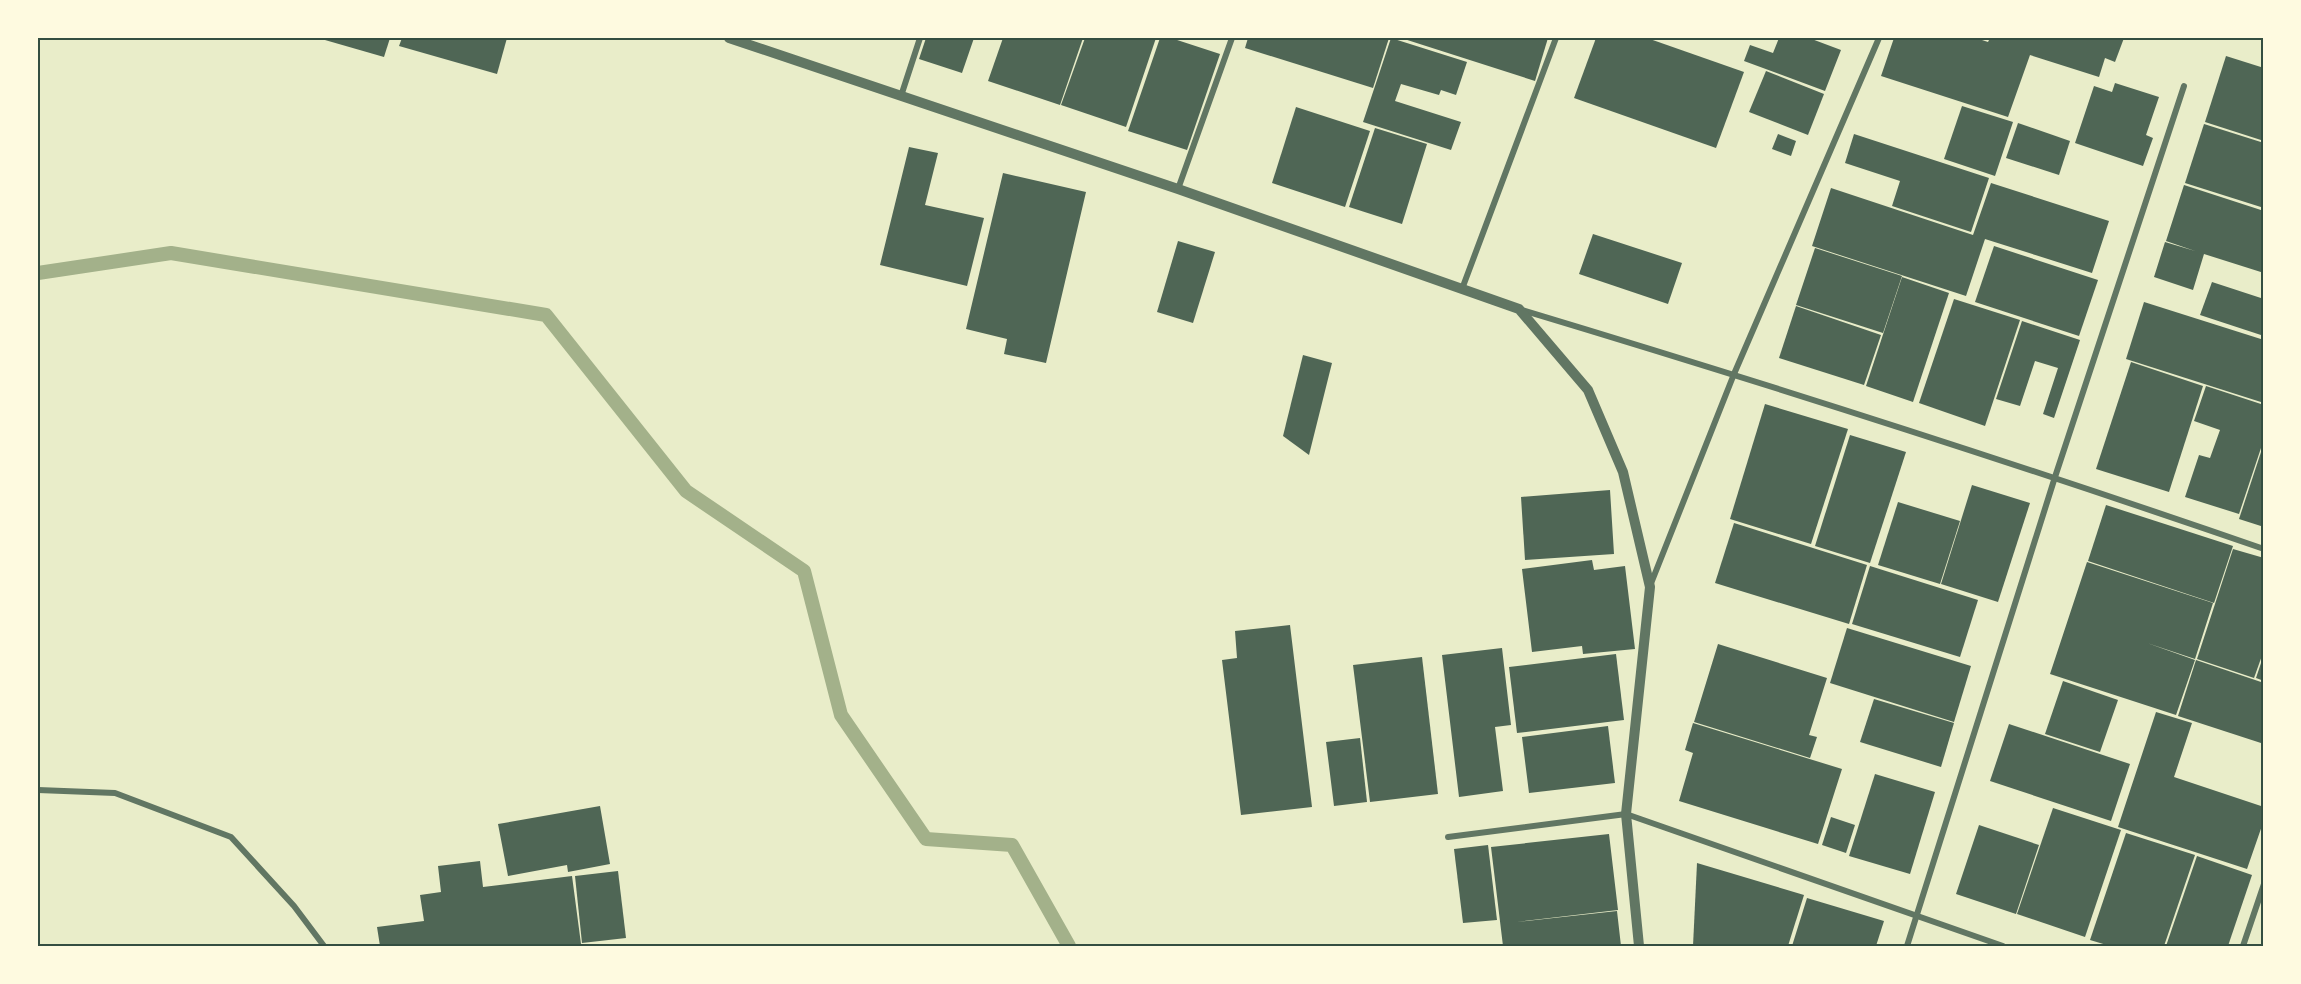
<svg xmlns="http://www.w3.org/2000/svg" width="2301" height="984" font-family="Lato,sans-serif">
<style>
.lines{fill:none;stroke-linecap:round;stroke-linejoin:round}
.stream{stroke:#a3b18a;stroke-width:14}
.building{fill:#4f6655}
.minor{stroke:#617663;stroke-width:6}
.tertiary{stroke:#617663;stroke-width:10}
.neatline{fill:none;stroke:#344e41;stroke-width:2}
</style>
<rect width="100%" height="100%" fill="#e9edc9"/>
<g class="lines">
<path class="stream" d="M38 273 171 253 546 315 686 491 804 571 841 715 926 839 1012 845 1069 946"/>
</g>
<g class="building">
<path d="M318 38H390L384 57Z"/>
<path d="M402 38H507L497 74 399 46Z"/>
<path d="M926 38H974L962 73 919 59Z"/>
<path d="M1003 38H1083L1060 105 988 81Z"/>
<path d="M1085 38H1156L1126 127 1061 105Z"/>
<path d="M1160 38H1171L1220 54 1187 150 1128 131Z"/>
<path d="M1248 38H1389L1373 88 1245 48Z"/>
<path d="M1391 38 1467 62 1456 95 1441 90 1439 95 1401 84 1395 101 1461 122 1451 150 1363 122Z"/>
<path d="M1401 38H1548L1535 81Z"/>
<path d="M1596 38H1647L1744 72 1716 148 1574 98Z"/>
<path d="M1779 38H1809L1841 50 1825 91 1744 61 1750 45 1773 53Z"/>
<path d="M1894 38H1976L1988 42 1990 38H2124L2115 62 2105 58 2099 77 2030 55 2008 117 1881 76Z"/>
<path d="M2226 56 2264 68V141L2205 122Z"/>
<path d="M1766 71 1824 94 1808 135 1749 112Z"/>
<path d="M2115 83 2159 97 2146 135 2153 138 2143 166 2075 143 2094 86 2112 92Z"/>
<path d="M1962 106 2013 122 1995 176 1944 159Z"/>
<path d="M1296 107 1370 131 1345 207 1272 183Z"/>
<path d="M2018 123 2070 141 2059 175 2006 158Z"/>
<path d="M2204 124 2264 143V208L2185 183Z"/>
<path d="M1375 128 1427 144 1402 224 1349 207Z"/>
<path d="M1778 134 1796 141 1791 156 1772 149Z"/>
<path d="M1854 134 1989 178 1971 232 1892 206 1900 181 1845 163Z"/>
<path d="M909 147 938 153 925 205 984 218 967 286 880 265Z"/>
<path d="M1003 173 1086 192 1046 363 1004 354 1007 339 966 329Z"/>
<path d="M1991 183 2109 221 2092 273 1985 239 1966 296 1812 246 1831 188 1973 235Z"/>
<path d="M2184 185 2264 211V273L2204 254 2193 290 2154 277 2165 242 2195 251 2166 241Z"/>
<path d="M1593 234 1682 263 1668 304 1579 274Z"/>
<path d="M1178 241 1215 252 1193 323 1157 312Z"/>
<path d="M1994 246 2098 280 2079 336 1975 302Z"/>
<path d="M1815 248 1902 276 1883 333 1796 305Z"/>
<path d="M1902 277 1949 293 1913 402 1866 386Z"/>
<path d="M2212 282 2264 299V336L2200 315Z"/>
<path d="M1954 299 2020 320 1985 426 1919 403Z"/>
<path d="M2144 302 2264 340V403L2126 359Z"/>
<path d="M1796 306 1881 335 1864 385 1779 358Z"/>
<path d="M2022 321 2080 340 2054 418 2043 414 2058 368 2035 361 2020 406 1996 399Z"/>
<path d="M1303 355 1332 363 1309 455 1283 436Z"/>
<path d="M2131 362 2203 386 2169 492 2096 469Z"/>
<path d="M2206 386 2264 405V439L2239 514 2185 497 2199 455 2210 458 2220 430 2194 421Z"/>
<path d="M1765 404 1848 429 1811 544 1730 519Z"/>
<path d="M1850 435 1906 452 1870 563 1815 546Z"/>
<path d="M2263 446H2264V527L2239 519Z"/>
<path d="M1972 485 2030 503 1998 602 1941 584Z"/>
<path d="M1610 490 1614 554 1525 560 1521 497Z"/>
<path d="M1898 502 1960 521 1940 584 1878 565Z"/>
<path d="M2106 505 2233 546 2214 603 2088 561Z"/>
<path d="M1734 523 1867 565 1849 624 1715 583Z"/>
<path d="M2233 549 2264 558V650L2254 678 2197 659Z"/>
<path d="M1592 560 1594 570 1625 566 1635 649 1583 654 1582 646 1532 652 1522 569Z"/>
<path d="M2087 562 2213 603 2195 659 2147 643 2195 660 2176 715 2050 674Z"/>
<path d="M1870 566 1978 600 1960 657 1852 624Z"/>
<path d="M1290 625 1312 807 1241 815 1222 660 1237 658 1235 631Z"/>
<path d="M1847 628 1971 666 1954 722 1830 683Z"/>
<path d="M1718 644 1827 678 1809 735 1817 737 1810 758 1694 722Z"/>
<path d="M1502 648 1511 725 1495 727 1503 791 1459 797 1442 655Z"/>
<path d="M1616 654 1624 720 1517 733 1509 667Z"/>
<path d="M1422 657 1438 794 1370 802 1353 665Z"/>
<path d="M2263 657H2264V681L2256 678Z"/>
<path d="M2196 660 2264 683V744L2178 716Z"/>
<path d="M2063 681 2118 700 2100 752 2045 734Z"/>
<path d="M1874 699 1954 723 1941 767 1860 742Z"/>
<path d="M2156 712 2192 723 2174 777 2264 807V820L2247 869 2118 827Z"/>
<path d="M1693 723 1842 769 1818 844 1679 801 1693 753 1685 750Z"/>
<path d="M2009 724 2130 764 2111 821 1990 781Z"/>
<path d="M1608 726 1615 783 1529 793 1522 737Z"/>
<path d="M1360 738 1367 802 1334 806 1326 742Z"/>
<path d="M1875 774 1935 792 1910 874 1849 856Z"/>
<path d="M600 806 610 864 568 872 567 865 508 876 498 824Z"/>
<path d="M2053 808 2121 830 2085 937 2017 914Z"/>
<path d="M1831 817 1855 825 1846 853 1822 845Z"/>
<path d="M1979 825 2039 845 2016 914 1956 894Z"/>
<path d="M2126 833 2195 855 2164 946H2110L2090 940Z"/>
<path d="M1609 834 1618 910 1516 922 1617 911 1621 946H1503L1491 847Z"/>
<path d="M1488 845 1497 920 1463 923 1454 849Z"/>
<path d="M2197 856 2252 875 2228 946H2166Z"/>
<path d="M480 861 483 887 572 876 581 944 556 946H380L377 927 424 921 420 895 441 892 438 866Z"/>
<path d="M1697 863 1804 895 1788 946H1693Z"/>
<path d="M618 871 626 938 582 943 575 876Z"/>
<path d="M1807 898 1884 921 1876 946H1792Z"/>
</g>
<g class="lines">
<g class="minor">
<path d="M901 96 920 38"/>
<path d="M1178 189 1232 38"/>
<path d="M1462 289 1556 38"/>
<path d="M1522 310C1771 385 2018 464 2264 549"/>
<path d="M1650 586 1734 374 1879 38"/>
<path d="M38 790 115 793 231 837 294 906 324 946"/>
<path d="M1448 837 1626 814 2003 946"/>
<path d="M1907 946 2055 477 2184 86"/>
<path d="M2243 946 2264 884"/>
</g>
<path class="tertiary" d="M729 38 1178 189 1519 309 1588 390 1623 472 1650 587 1626 814 1639 946"/>
</g>
<rect width="2301" height="984" fill="none" stroke="#fefae0" stroke-width="78"/>
<rect x="39" y="39" width="2223" height="906" class="neatline"/>
</svg>
